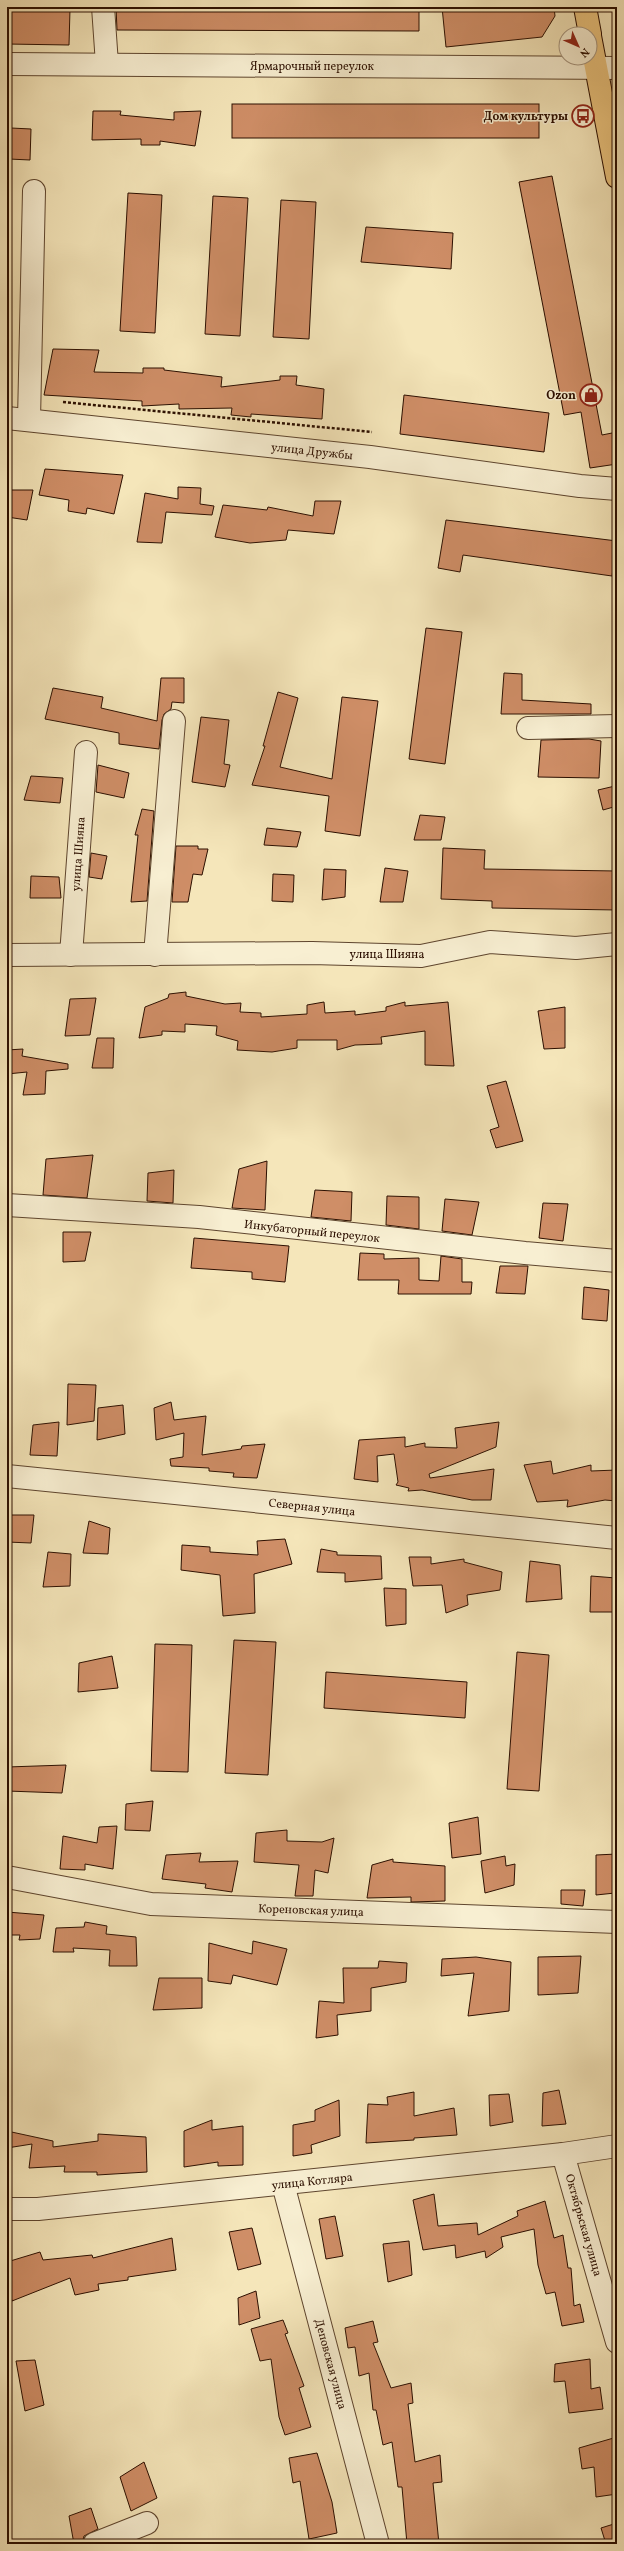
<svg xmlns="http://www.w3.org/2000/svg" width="624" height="2551" font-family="Vollkorn,serif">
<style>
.building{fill:#cf8e67;stroke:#2c0f00}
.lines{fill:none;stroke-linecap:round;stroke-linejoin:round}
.minor-casing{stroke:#5e452e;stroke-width:24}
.major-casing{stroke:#2c0f00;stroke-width:24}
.path{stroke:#2c0f00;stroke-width:2.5;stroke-dasharray:3 2;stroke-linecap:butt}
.minor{stroke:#f8efd2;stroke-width:22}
.major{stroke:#eac37d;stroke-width:22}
.labels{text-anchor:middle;stroke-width:3;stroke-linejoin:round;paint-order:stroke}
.street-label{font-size:12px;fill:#2c0f00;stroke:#f8efd2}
.poi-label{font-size:12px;font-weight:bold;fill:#2c0f00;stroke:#f8efd2;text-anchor:end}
</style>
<rect width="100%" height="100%" fill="#f5e6ba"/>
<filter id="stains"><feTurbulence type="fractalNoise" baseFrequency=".005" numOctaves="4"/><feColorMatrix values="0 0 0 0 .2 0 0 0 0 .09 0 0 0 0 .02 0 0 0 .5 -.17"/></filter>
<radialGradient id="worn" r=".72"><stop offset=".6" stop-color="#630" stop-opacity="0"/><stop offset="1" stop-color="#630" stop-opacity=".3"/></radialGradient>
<g class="building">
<path d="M116 7H419V31L117 30Z"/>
<path d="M442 7H554L555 16 542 37 446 47Z"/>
<path d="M7 8 70 9 69 45 7 44Z"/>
<rect x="232" y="104" width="307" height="34"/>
<path d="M93 111H121L120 115 174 120V112L201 111 195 146 160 141V145H141V139L92 140Z"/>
<path d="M11 128 31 129 30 160 9 159Z"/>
<path d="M552 176 602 435 617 432V464L590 468 581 412 564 415 519 182Z"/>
<path d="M128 193 162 195 155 333 120 331Z"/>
<path d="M213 196 248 198 240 336 205 334Z"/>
<path d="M281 200 316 202 309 339 273 337Z"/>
<path d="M366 227 453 233 451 269 361 262Z"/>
<path d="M53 349 99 350 94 372 143 373V368H164V370L222 377 221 387 280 380V376H297L296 385 324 389 322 419 251 414V417L231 415 232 408 179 409V404L142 406V401L44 395Z"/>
<path d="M404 395 549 413 544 452 400 434Z"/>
<path d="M45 469 123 475 114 514 87 508 86 514 68 511 69 500 39 495Z"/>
<path d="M178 487 201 488 200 504 214 506 212 515 166 512 162 543 137 542 145 493 178 499Z"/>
<path d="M7 490H33L27 520 7 517Z"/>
<path d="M315 501H341L334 534 288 530 286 540 250 543 215 537 223 505 267 510 268 507 313 516Z"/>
<path d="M446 520 617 541 612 576 463 555 460 572 438 568Z"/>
<path d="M426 628 462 632 445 764 409 759Z"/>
<path d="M504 673 522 674V700L591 704V714H501Z"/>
<path d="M161 678H184V703L172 702 171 709 164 714 162 720 159 749 119 744V733L45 719 53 688 103 697 101 708 157 721Z"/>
<path d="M278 692 298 698 280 767 332 779 342 697 378 701 360 836 325 831 329 796 252 785 265 746H263Z"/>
<path d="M201 717 229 720 224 764 230 765 225 787 192 782Z"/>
<path d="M589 739 601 741 599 778 538 777 541 740Z"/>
<path d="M98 765 129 773 124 798 96 792Z"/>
<path d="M31 776 63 778 60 803 24 800Z"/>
<path d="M615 786 617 806 603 810 598 790Z"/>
<path d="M142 809 154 811 147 901 131 902 138 835H135Z"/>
<path d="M420 815 445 817 441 840H414Z"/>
<path d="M267 828 301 832 297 847 264 845Z"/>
<path d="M176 846H198V849H208L202 875 193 874 188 902H172Z"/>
<path d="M443 848 485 850 484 869 617 871V910L492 908V901L441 899Z"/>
<path d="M91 853 107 856 102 879 89 877Z"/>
<path d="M385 868 408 871 403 902H380Z"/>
<path d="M324 869 346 870 345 897 322 900Z"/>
<path d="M273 874 294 875 293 902 272 901Z"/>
<path d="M31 876 59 877 61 898H30Z"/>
<path d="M186 992V996L225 1004 241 1003 240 1012 261 1013V1017L307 1014V1005L324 1002 325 1013 355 1011V1015L386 1011V1007L405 1002V1006L448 1002 454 1066 425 1065V1031L381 1037 382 1044 355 1045 337 1050V1040H297V1048L272 1052 237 1050 238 1041 216 1035 217 1026 185 1024V1032L162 1031V1035L139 1038 145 1007 168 998 169 994Z"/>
<path d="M96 998 90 1035 65 1036 70 999Z"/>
<path d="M565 1007V1048L544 1049 538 1011Z"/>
<path d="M97 1038H114L113 1068H92Z"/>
<path d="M23 1049 22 1056 68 1064V1069L46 1071 45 1094 23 1095 27 1072 7 1074V1050Z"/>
<path d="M506 1081 523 1141 496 1148 490 1130 499 1127 487 1086Z"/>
<path d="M93 1155 87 1198 43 1195 46 1159Z"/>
<path d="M267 1161 265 1210 232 1208 239 1169Z"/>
<path d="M174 1170 173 1203 147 1201 148 1173Z"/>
<path d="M315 1190 352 1192 351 1221 311 1217Z"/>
<path d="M387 1196 419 1197V1229L386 1225Z"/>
<path d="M445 1199 479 1202 472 1235 442 1231Z"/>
<path d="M543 1203 568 1204 563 1241 539 1238Z"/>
<path d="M63 1232H91L85 1261 63 1262Z"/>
<path d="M194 1238 289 1246 285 1282 252 1279V1272L191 1268Z"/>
<path d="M360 1253 384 1254V1259L419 1258V1280L439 1281 441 1256 462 1259V1282H472L471 1294H398L399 1280H358Z"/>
<path d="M500 1266H528L525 1294 496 1293Z"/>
<path d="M584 1287 609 1290 607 1321 582 1319Z"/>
<path d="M68 1384 96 1385 94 1421 67 1425Z"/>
<path d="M171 1402 174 1420 206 1416 202 1455 241 1449 242 1446 265 1444 257 1478 233 1477 234 1473 209 1471V1468L171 1466 170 1459 183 1457 184 1433 156 1440 154 1408Z"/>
<path d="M123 1405 125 1434 97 1440 98 1408Z"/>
<path d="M59 1422 57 1456 30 1455 33 1425Z"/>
<path d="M499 1422 496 1447 429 1474 430 1478 494 1469 491 1500H472L422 1490 408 1491 409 1488 396 1485 398 1482 394 1454 377 1456 378 1482 354 1479 359 1440 405 1437V1447L425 1443V1447L457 1448 455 1428Z"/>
<path d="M551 1461 553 1474 591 1465V1471L617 1470V1501L605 1500 567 1507 568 1500 537 1502 524 1465Z"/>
<path d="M10 1515H34L31 1543 7 1542Z"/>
<path d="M89 1521 110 1528 108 1554 83 1553Z"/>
<path d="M285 1539 292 1564 254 1574 255 1613 223 1616 220 1575 181 1570 182 1545 210 1547V1552L258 1555 257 1541Z"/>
<path d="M321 1549 337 1552V1555L381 1556 382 1579 345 1582V1573L317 1572Z"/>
<path d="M48 1552 71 1554 70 1586 43 1587Z"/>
<path d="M409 1557H431V1564L464 1559V1562L502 1572 500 1590 467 1595 468 1605 446 1613 442 1585 413 1586Z"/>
<path d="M530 1561 560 1565 562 1599 526 1602Z"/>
<path d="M591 1576 616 1578 615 1612H590Z"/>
<path d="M384 1588 406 1589V1624L386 1626Z"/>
<path d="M234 1640 276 1642 268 1775 225 1773Z"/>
<path d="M155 1644 192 1645 188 1772 151 1771Z"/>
<path d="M517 1652 549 1655 539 1791 507 1789Z"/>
<path d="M112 1656 118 1688 78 1692 79 1663Z"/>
<path d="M326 1672 467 1682 465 1718 324 1708Z"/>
<path d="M66 1765 62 1793 7 1791V1767Z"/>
<path d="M153 1801 150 1831 125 1830 126 1804Z"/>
<path d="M478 1817 481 1854 452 1858 449 1823Z"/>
<path d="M117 1826 113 1869 85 1864V1870L60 1869 63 1836 97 1843 99 1827Z"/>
<path d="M287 1830V1841L322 1842 334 1838 328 1873 315 1870 313 1896H295L299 1865 254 1862 256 1833Z"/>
<path d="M201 1853 199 1862 238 1861 232 1892 205 1888 206 1884 162 1879 166 1855Z"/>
<path d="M617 1854 615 1893 596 1895V1855Z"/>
<path d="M505 1856 506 1866 515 1864 514 1885 485 1893 481 1861Z"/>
<path d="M393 1859V1862L445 1866V1901L411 1902V1897L367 1898 372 1865Z"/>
<path d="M561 1890H585L583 1906 561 1904Z"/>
<path d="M7 1912 44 1915 40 1939 19 1940 20 1935H7Z"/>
<path d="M85 1922 107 1926 106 1934 136 1937 137 1966H109L110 1950 73 1948 74 1952H53L56 1928 84 1927Z"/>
<path d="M253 1941 287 1949 277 1985 233 1975 231 1984 208 1981 209 1943 252 1954Z"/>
<path d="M581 1956 578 1993 538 1995V1957Z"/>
<path d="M476 1957 511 1962 509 2011 468 2016 474 1973 441 1976 442 1959Z"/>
<path d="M379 1961 407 1963 406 1982 371 1988V2011L337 2015 338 2035 316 2038 319 2001 344 2003 343 1968H378Z"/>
<path d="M159 1978H202V2008L153 2010Z"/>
<path d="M559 2090 566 2124 542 2126 543 2093Z"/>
<path d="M414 2092V2116L454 2108 457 2135 414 2138V2140L366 2143 368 2104 388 2105 387 2097Z"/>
<path d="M509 2094 513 2122 490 2126 489 2095Z"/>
<path d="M339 2100 340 2136 311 2145 312 2153 293 2156V2125L315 2121V2110Z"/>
<path d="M212 2120V2130L243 2126V2165L218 2166V2162L184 2167V2131Z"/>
<path d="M7 2131 53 2141V2147L98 2141V2134L146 2137 147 2172 97 2175V2172H64L65 2166 29 2168 32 2144 7 2148Z"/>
<path d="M434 2194 438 2226 477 2223 478 2235 518 2216 517 2211 545 2201 554 2238 563 2235 568 2268H571L574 2306 580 2304 584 2322 562 2326 555 2292 546 2294 538 2265 534 2229 501 2237 503 2247 486 2258 485 2251 456 2258 455 2245 423 2250 413 2200Z"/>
<path d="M335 2216 343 2256 326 2259 319 2219Z"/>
<path d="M252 2228 261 2264 238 2270 229 2232Z"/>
<path d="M172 2238 176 2270 128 2277V2280L98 2284 99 2290 75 2295 70 2278 12 2301 7 2281V2262L40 2252 43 2260 92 2255 93 2258Z"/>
<path d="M409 2241 412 2275 388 2282 383 2244Z"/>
<path d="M256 2291 260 2318 239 2325 238 2298Z"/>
<path d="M283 2320 288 2333 285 2334 304 2386 299 2388 311 2427 285 2435 279 2417 271 2359 260 2361 251 2329Z"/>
<path d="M373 2321 378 2342 373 2343 391 2388 411 2383 413 2403 408 2404 415 2462 440 2455 442 2482 433 2483 439 2544H407L402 2487H398L392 2442 383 2445 376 2410H373L369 2373 359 2376 355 2347 348 2348 345 2328Z"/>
<path d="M590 2359 591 2389 600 2387 603 2409 569 2413 565 2381 554 2382 555 2364Z"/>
<path d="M35 2360 44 2405 25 2411 16 2361Z"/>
<path d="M617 2437V2494L596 2497 594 2467 582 2469 579 2448Z"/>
<path d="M317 2453 332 2502 337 2533 309 2539 300 2481 293 2483 289 2458Z"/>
<path d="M144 2462 157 2498 131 2511 120 2477Z"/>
<path d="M91 2508 98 2529 84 2536 82 2544H74L69 2516Z"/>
<path d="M617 2523V2544H606L601 2528Z"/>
</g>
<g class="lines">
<g class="minor-casing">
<g id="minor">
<path d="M103 7 107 64"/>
<path d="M7 64 617 68"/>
<path d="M7 418 370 457 580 486 617 489"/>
<path d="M29 420 34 191"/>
<path d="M528 728 617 726"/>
<path d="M7 955 312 953 421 956 490 942 576 948 617 944"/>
<path d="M71 955 86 752"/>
<path d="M155 955 174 721"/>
<path d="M7 1205 199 1217 525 1253 617 1261"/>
<path d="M7 1476 617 1538"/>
<path d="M7 1877 151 1904 617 1922"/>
<path d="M563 2154 617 2342"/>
<path d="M283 2184 378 2544"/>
<path d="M7 2209H38L563 2154 617 2146"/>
<path d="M94 2544 147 2523"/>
</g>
</g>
<g class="major-casing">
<g id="major">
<path d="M585 7 590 34"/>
<path d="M590 36 617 177"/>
</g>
</g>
<path class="path" d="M63 402 372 432"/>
<use href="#minor" class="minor"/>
<use href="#major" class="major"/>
</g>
<defs>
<g id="bus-ring" transform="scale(1.15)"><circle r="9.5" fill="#f8efd2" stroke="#8f2418" stroke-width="1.5"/><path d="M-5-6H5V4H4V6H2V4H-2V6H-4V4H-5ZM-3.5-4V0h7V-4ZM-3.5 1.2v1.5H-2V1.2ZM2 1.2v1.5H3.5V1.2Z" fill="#8f2418"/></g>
<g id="shop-ring" transform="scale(1.15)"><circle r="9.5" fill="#f8efd2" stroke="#8f2418" stroke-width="1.5"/><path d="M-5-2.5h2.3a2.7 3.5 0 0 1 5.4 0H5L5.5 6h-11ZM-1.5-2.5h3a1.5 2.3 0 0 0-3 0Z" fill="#8f2418"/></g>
</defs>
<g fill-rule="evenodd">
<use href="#bus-ring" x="583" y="116"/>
<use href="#shop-ring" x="591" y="395"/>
</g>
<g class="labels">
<g class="street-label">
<text x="312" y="70">Ярмарочный переулок</text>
<text transform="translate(312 451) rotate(6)" y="4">улица Дружбы</text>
<text transform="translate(78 854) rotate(-86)" y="4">улица Шияна</text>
<text x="387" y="958">улица Шияна</text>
<text transform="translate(312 1231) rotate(6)" y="4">Инкубаторный переулок</text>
<text transform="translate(312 1507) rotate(6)" y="4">Северная улица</text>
<text transform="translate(311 1910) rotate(2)" y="4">Кореновская улица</text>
<text transform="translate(312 2181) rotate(-6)" y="4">улица Котляра</text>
<text transform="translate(584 2225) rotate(74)" y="4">Октябрьская улица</text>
<text transform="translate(331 2364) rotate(75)" y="4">Деповская улица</text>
</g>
<g class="poi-label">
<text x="568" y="120">Дом культуры</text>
<text x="576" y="399">Ozon</text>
</g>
</g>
<rect width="624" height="2551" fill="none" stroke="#f5e6ba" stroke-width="24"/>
<rect x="8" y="8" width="608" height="2535" fill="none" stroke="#2c0f00" stroke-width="2"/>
<rect x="12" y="12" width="600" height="2527" fill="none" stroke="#2c0f00"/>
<g transform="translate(578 46) rotate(135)"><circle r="19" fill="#f8efd2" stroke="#a6957e"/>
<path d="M0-3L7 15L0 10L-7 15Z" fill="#8f2418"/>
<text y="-6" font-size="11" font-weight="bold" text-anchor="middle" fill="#2c0f00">N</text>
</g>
<rect width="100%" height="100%" filter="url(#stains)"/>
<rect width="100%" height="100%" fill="url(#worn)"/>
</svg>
